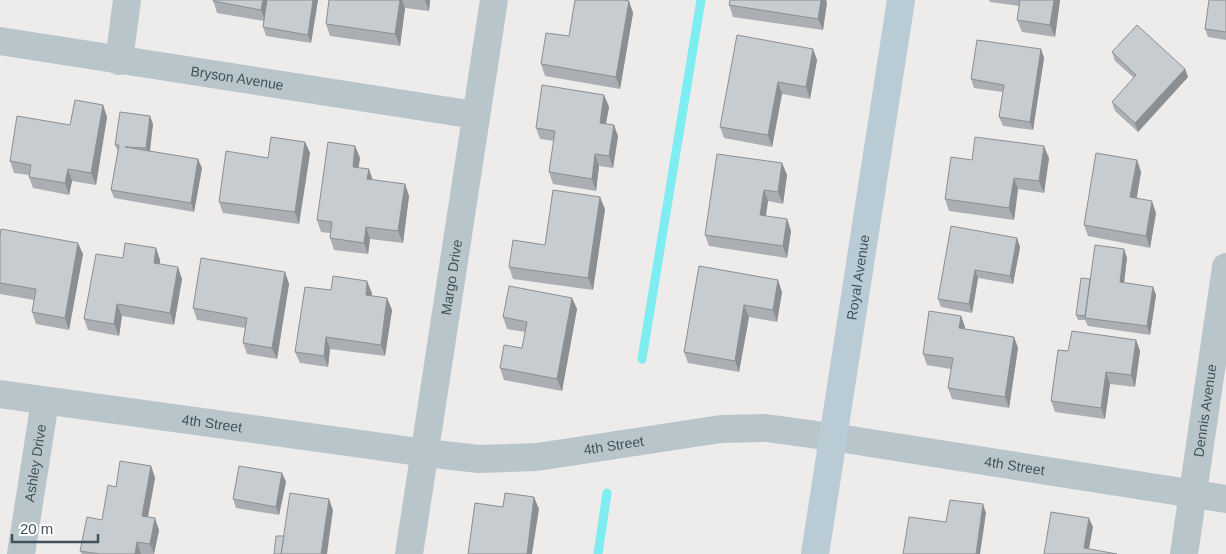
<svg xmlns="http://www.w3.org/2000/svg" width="1226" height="554" font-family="Arial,sans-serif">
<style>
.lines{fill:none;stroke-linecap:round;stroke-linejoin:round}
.stream{stroke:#7dedf2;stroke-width:9}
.street{stroke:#b8c6cc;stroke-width:28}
.secondary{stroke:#b9cbd4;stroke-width:28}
.wall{fill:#abafb4}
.shaded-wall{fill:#8b8f92}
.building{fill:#c7ccd1;stroke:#8b8f92}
.labels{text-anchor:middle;stroke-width:4;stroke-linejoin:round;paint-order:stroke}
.street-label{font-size:14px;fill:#42525a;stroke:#fff}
</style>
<rect width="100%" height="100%" fill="#eeebeb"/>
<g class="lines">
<g class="stream">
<path d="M642 359 701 0"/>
<path d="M598 554 607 493"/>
</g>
<g class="street">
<path id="s1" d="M0 41 475 115"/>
<path d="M119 61 127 0"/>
<path id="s2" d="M0 394 426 453 479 459 537 457 721 429 766 428 832 437 1226 499"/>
<path id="s3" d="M21 554 45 401"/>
<path id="s4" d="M409 554 494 0"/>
<path id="s5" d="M1184 554 1226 267"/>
</g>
<path class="secondary" id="s6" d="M815 554 901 0"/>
</g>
<g class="wall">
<path d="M213 0H318L311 43 266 36 263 27 264 21 217 13Z"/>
<path d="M329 0H430L429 11 405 8 400 46 330 36 326 24Z"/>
<path d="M989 0H1060L1055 37 1022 32 1017 20 1019 6 990 2Z"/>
<path d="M1226 0V40L1208 37 1205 29Z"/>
<path d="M629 1 633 13 620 89 545 76 541 64 569 36Z"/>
<path d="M827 2 823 30 733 17 729 5Z"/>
<path d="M813 49 817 60 810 99 782 94 772 147 724 138 720 127Z"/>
<path d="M1041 49 1044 58 1033 130 1003 126 999 117 1003 92 974 88 971 79Z"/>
<path d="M1112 52 1185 69 1188 77 1138 132 1115 111 1112 102 1134 78 1115 61Z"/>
<path d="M604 95 609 107 606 123 618 136 613 168 599 166 596 191 553 184 549 172 554 141 540 139 536 128Z"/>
<path d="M103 105 107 117 96 185 72 181 69 195 33 188 29 177V175L14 173 10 161Z"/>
<path d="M153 124 150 151 202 168 194 212 114 198 111 190 118 151 115 145Z"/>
<path d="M305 142 310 153 299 224 223 213 219 202Z"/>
<path d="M355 146 360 158 358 168 372 180 405 184 409 196 403 243 370 239 368 254 334 250 330 238V233L321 232 317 220Z"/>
<path d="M1049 158 1044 193 1018 189 1014 220 949 211 945 199 972 160Z"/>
<path d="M1137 160 1141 172 1136 198 1156 213 1150 248 1088 236 1084 225Z"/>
<path d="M782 163 787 175 783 204 768 201 766 216 787 219 791 231 787 258 709 246 705 235Z"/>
<path d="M605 209 593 290 513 279 509 267Z"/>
<path d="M0 236 83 254 69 330 36 324 32 312 34 300 0 294Z"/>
<path d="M1017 238 1020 247 1013 284 978 278 972 313 941 307 938 299Z"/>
<path d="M156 248 160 260V264L182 279 174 325 122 316 119 336 88 330 84 319 123 258Z"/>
<path d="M1124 249 1127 258 1124 283 1153 287 1156 295 1150 335 1088 326 1085 320H1078L1076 315 1090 279Z"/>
<path d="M699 266 782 292 777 322 749 317 739 372 688 363 684 352Z"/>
<path d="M285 272 289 284 277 359 247 354 243 343 245 328 197 320 193 308Z"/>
<path d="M331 290 372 293 371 296 387 298 392 310 385 356 330 349 328 367 300 363 295 352Z"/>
<path d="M572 298 577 309 562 391 504 380 500 368 522 348 525 332 507 329 503 317Z"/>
<path d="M961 316 965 327V329L1014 337 1018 348 1009 408 952 399 948 388 951 369 927 365 923 354Z"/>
<path d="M1136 340 1140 351 1135 387 1110 384 1105 419 1055 412 1051 401 1068 351Z"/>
<path d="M151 466 155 478 148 517 159 530 154 554H82L80 551 102 520 116 487Z"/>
<path d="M282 473 286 482 279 515 236 508 233 499Z"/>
</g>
<g class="shaded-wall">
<path d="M263 0H269L265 21 261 10Z"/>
<path d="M313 0H318L311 43 308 35Z"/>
<path d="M400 0H402L405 8 400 46 395 34Z"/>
<path d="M425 0H430L429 11Z"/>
<path d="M821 0H826L827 2 823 30 818 19Z"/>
<path d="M1054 0H1060L1055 37 1050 25Z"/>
<path d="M629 1 633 13 620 89 616 77Z"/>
<path d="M813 49 817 60 810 99 806 87Z"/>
<path d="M1041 49 1044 58 1033 130 1030 122Z"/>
<path d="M1185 69 1188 77 1138 132 1135 123Z"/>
<path d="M778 82 782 94 772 147 768 135Z"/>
<path d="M604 95 609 107 604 134 600 123Z"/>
<path d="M103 105 107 117 96 185 91 173Z"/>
<path d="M150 116 153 124 149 157 146 148Z"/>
<path d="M614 125 618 136 613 168 609 156Z"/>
<path d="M305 142 310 153 299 224 295 212Z"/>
<path d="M355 146 360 158 357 179 353 167Z"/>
<path d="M1044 146 1049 158 1044 193 1039 181Z"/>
<path d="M595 154 599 166 596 191 592 179Z"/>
<path d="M198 159 202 168 194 212 191 203Z"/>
<path d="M1137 160 1141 172 1135 209 1130 197Z"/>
<path d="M782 163 787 175 783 204 778 192Z"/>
<path d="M68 169 72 181 69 195 65 183Z"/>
<path d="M369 169 373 181 367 179Z"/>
<path d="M1014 178 1018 189 1014 220 1009 208Z"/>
<path d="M405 184 409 196 403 243 398 231Z"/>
<path d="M764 190 768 201 764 226 760 215Z"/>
<path d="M600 197 605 209 593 290 588 278Z"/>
<path d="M1152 201 1156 213 1150 248 1146 236Z"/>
<path d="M787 219 791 231 787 258 783 246Z"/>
<path d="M366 227 370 239 368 254 364 243Z"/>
<path d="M1017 238 1020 247 1013 284 1010 276Z"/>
<path d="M78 243 83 254 69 330 65 318Z"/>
<path d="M156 248 160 260 158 274 154 263Z"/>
<path d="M1124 249 1127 258 1123 291 1120 282Z"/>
<path d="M178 267 182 279 174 325 170 313Z"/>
<path d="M975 270 978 278 972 313 969 304Z"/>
<path d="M285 272 289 284 277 359 272 348Z"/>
<path d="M778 280 782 292 777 322 773 310Z"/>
<path d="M367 281 372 293 370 307 366 295Z"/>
<path d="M1153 287 1156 295 1150 335 1147 326Z"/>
<path d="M387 298 392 310 385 356 381 345Z"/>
<path d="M572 298 577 309 562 391 557 379Z"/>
<path d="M117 304 122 316 119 336 114 324Z"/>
<path d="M744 305 749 317 739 372 735 361Z"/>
<path d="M961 316 965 327 963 340 959 328Z"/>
<path d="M326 337 330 349 328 367 324 356Z"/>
<path d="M1014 337 1018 348 1009 408 1005 397Z"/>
<path d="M1136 340 1140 351 1135 387 1131 375Z"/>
<path d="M1106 372 1110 384 1105 419 1101 408Z"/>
<path d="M151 466 155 478 146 527 142 516Z"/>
<path d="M282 473 286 482 279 515 276 507Z"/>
<path d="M534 497 539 509 532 554H527Z"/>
<path d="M329 499 333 510 327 554H321Z"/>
<path d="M983 504 986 513 980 554H976Z"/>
<path d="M155 518 159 530 154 554 150 544Z"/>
<path d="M1089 518 1093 527 1088 554 1084 548Z"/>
<path d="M137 542 141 554H135Z"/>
</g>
<g class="building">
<path d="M213 0H263L261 10 213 1Z"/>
<path d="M267 0H313L308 35 263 27Z"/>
<path d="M329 0H400L395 34 326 24Z"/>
<path d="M575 0H624L629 1 616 77 541 64 546 33 569 36Z"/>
<path d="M730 0H821L818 19 729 5Z"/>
<path d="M1020 0H1054L1050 25 1017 20Z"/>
<path d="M1209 0H1226V32L1205 29Z"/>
<path d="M1137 25 1185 69 1135 123 1112 102 1136 75 1112 52Z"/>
<path d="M737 35 813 49 806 87 778 82 768 135 720 127Z"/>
<path d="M977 40 1041 49 1030 122 999 117 1004 85 971 79Z"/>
<path d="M542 85 604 95 600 123 614 125 609 156 595 154 592 179 549 172 555 131 536 128Z"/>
<path d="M75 100 103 105 91 173 68 169 65 183 29 177 31 165 10 161 17 116 70 125Z"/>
<path d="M120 112 150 116 146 148 125 147 198 159 191 203 111 190 119 145H115Z"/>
<path d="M271 137 305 142 295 212 219 202 226 151 268 158Z"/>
<path d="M975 137 1044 146 1039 181 1014 178 1009 208 945 199 951 157 972 160Z"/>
<path d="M328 142 355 146 353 167 369 169 367 179 405 184 398 231 366 227 364 243 330 238 332 222 317 220Z"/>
<path d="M1096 153 1137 160 1130 197 1152 201 1146 236 1084 225Z"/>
<path d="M717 154 782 163 778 192 764 190 760 215 787 219 783 246 705 235Z"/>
<path d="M553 190 600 197 588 278 509 267 513 240 545 245Z"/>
<path d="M951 226 1017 238 1010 276 975 270 969 304 938 299Z"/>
<path d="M1 229 78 243 65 318 32 312 36 289 0 283V236Z"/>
<path d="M125 243 156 248 154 263 178 267 170 313 117 304 114 324 84 319 96 254 123 258Z"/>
<path d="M1095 245 1124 249 1120 282 1153 287 1147 326 1085 318Z"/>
<path d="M201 258 285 272 272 348 243 343 247 318 193 308Z"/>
<path d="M699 266 778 280 773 310 744 305 735 361 684 352Z"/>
<path d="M333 276 367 281 366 295 387 298 381 345 326 337 324 356 295 352 305 287 331 290Z"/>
<path d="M1081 278 1090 279 1085 316 1076 315Z"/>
<path d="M509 286 572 298 557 379 500 368 504 345 522 348 527 322 503 317Z"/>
<path d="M929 311 961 316 959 328 1014 337 1005 397 948 388 953 358 923 354Z"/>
<path d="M1072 331 1136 340 1131 375 1106 372 1101 408 1051 401 1058 350 1068 351Z"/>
<path d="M120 461 151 466 142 516 155 518 150 544 137 542 135 554H100L80 551 87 517 102 520 108 485 116 487Z"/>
<path d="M239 466 282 473 276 507 233 499Z"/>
<path d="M290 493 329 499 321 554H281Z"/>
<path d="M505 493 534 497 527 554H468L475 503 503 507Z"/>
<path d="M950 500 983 504 976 554H903L909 517 946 522Z"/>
<path d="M1051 512 1089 518 1084 548 1117 554H1044Z"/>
<path d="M276 536H284L281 554H274Z"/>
</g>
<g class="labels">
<g class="street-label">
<text dy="5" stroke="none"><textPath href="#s1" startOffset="240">Bryson Avenue</textPath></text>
<text dy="5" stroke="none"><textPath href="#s4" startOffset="280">Margo Drive</textPath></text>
<text dy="5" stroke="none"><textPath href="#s6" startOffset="280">Royal Avenue</textPath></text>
<text dy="5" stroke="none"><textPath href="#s5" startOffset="145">Dennis Avenue</textPath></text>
<text dy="5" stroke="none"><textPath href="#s2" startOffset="214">4th Street</textPath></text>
<text dy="5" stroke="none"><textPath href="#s2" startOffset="619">4th Street</textPath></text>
<text dy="5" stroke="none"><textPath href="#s3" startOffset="92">Ashley Drive</textPath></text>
<text dy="5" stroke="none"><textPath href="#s2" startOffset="1024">4th Street</textPath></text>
</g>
</g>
<path d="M12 534v8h86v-8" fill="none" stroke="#42525a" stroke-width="2.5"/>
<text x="20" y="534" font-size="15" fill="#42525a" stroke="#ffffff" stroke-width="4" paint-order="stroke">20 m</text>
</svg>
